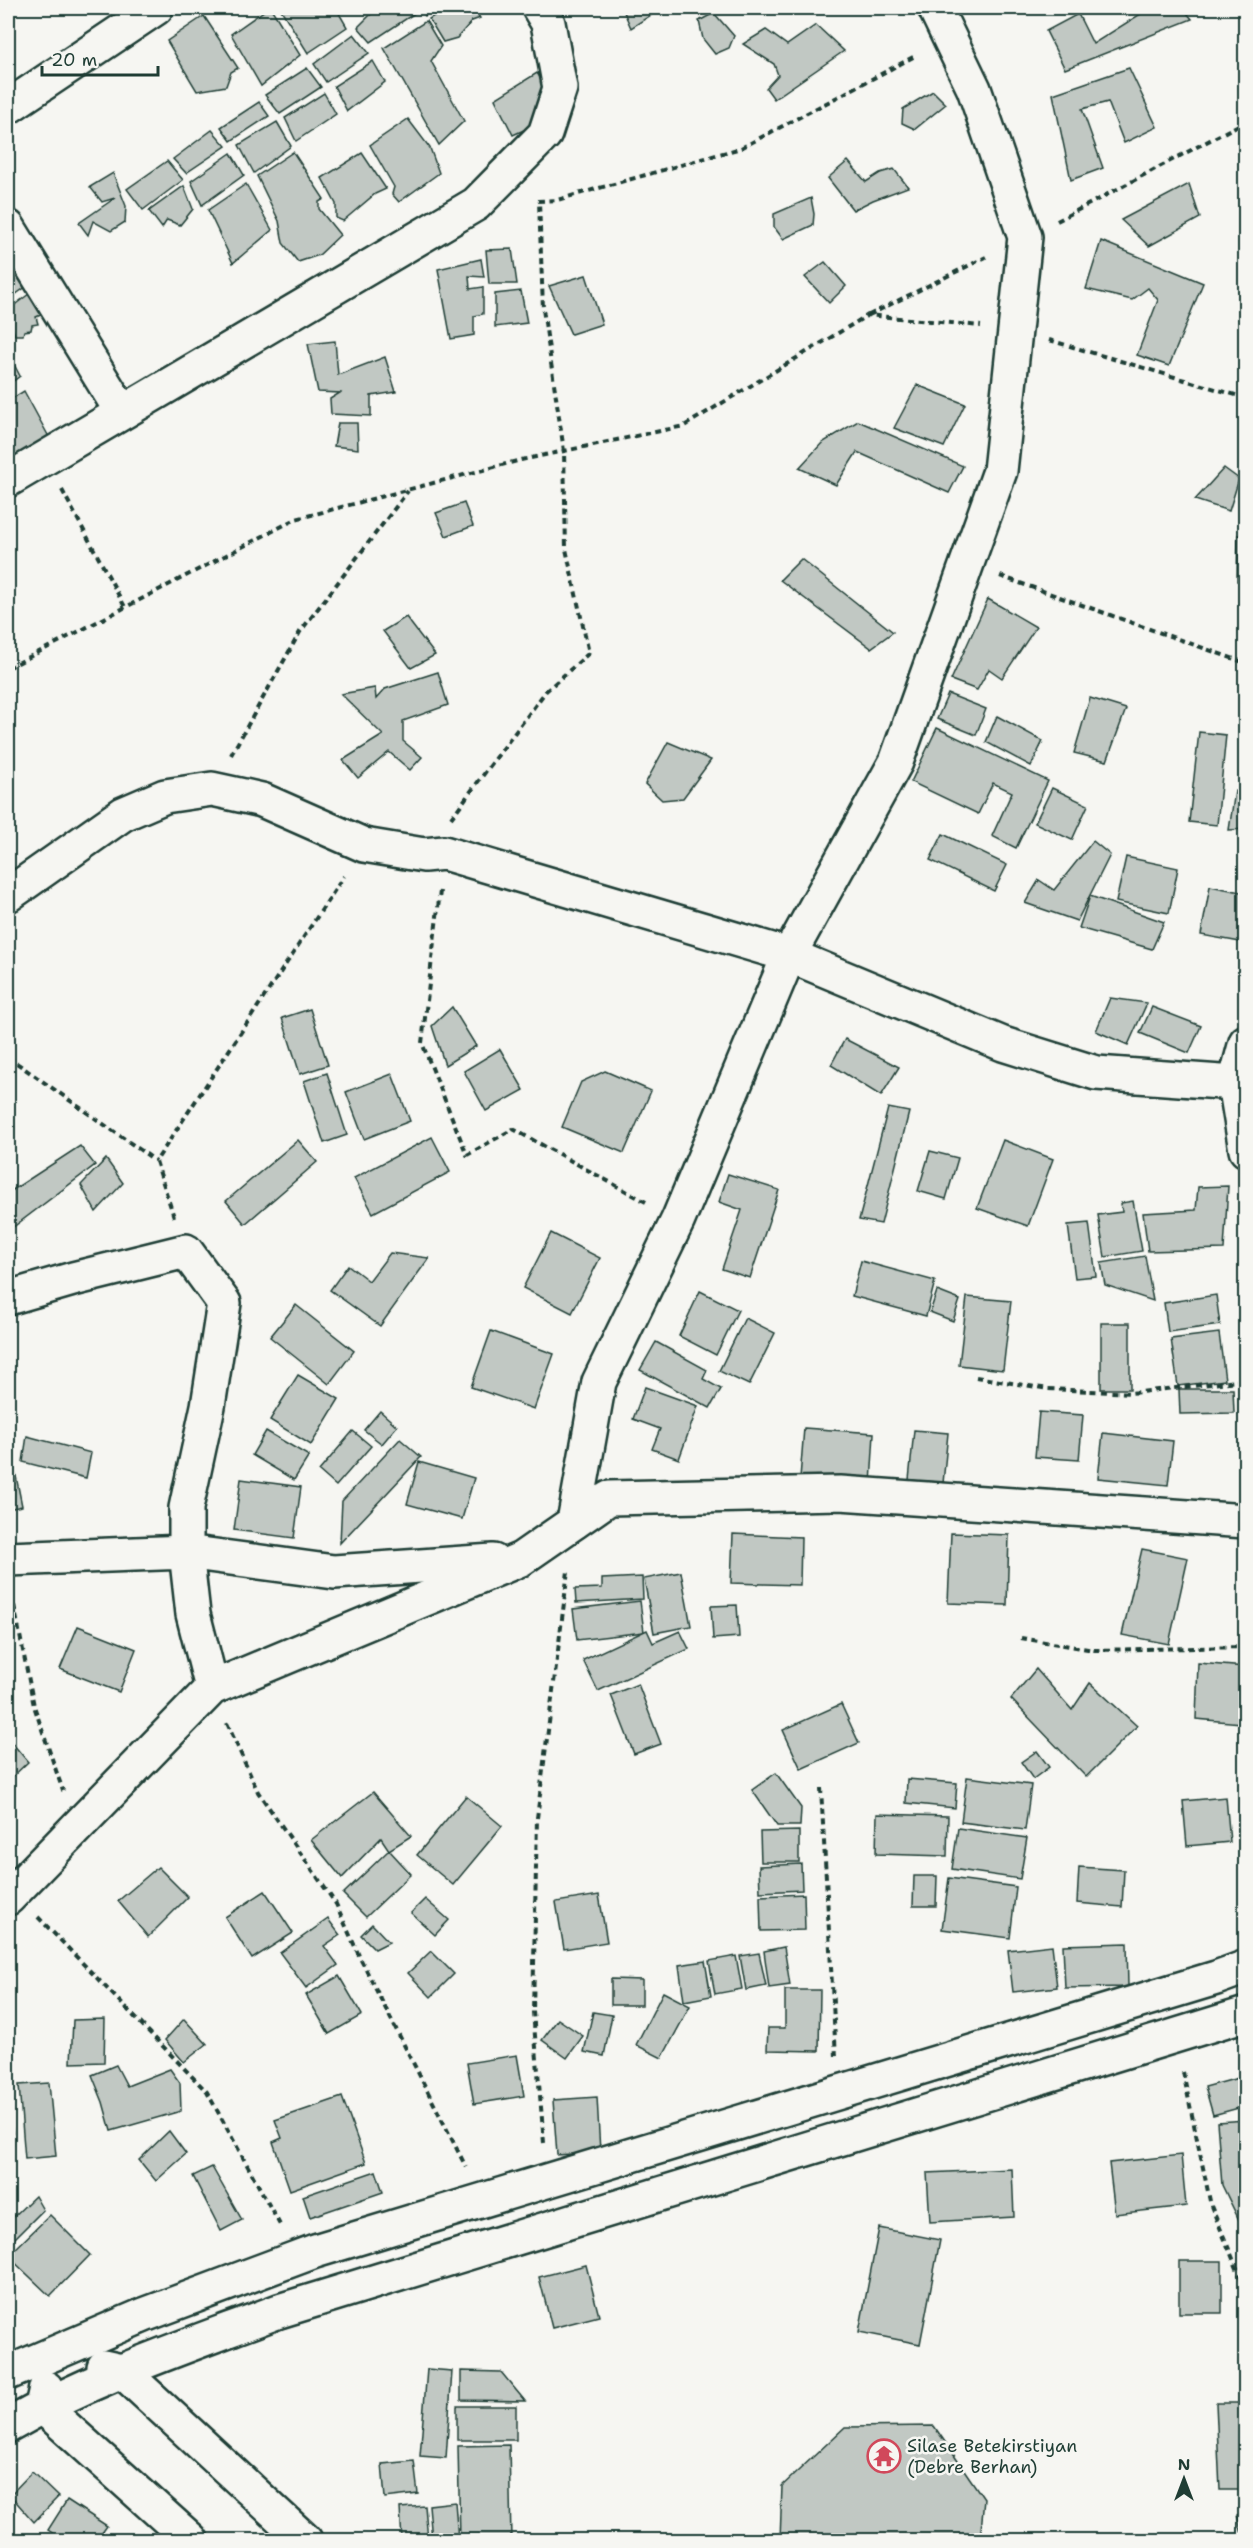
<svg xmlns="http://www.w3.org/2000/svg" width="1253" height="2548" font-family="'Shantell Sans',sans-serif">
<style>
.building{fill:#c1c8c3;stroke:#1f3d34;stroke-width:1.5}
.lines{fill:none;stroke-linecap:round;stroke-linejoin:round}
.minor-casing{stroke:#1f3d34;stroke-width:38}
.tertiary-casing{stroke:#1f3d34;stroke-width:38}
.path{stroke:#1f3d34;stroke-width:4;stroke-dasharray:6 4.5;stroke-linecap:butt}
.minor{stroke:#f6f6f2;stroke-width:33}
.tertiary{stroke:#f6f6f2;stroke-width:33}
.labels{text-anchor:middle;stroke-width:5;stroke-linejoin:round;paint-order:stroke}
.poi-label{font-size:18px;fill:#1f3d34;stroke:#f6f6f2;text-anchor:start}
</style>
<rect width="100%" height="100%" fill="#f6f6f2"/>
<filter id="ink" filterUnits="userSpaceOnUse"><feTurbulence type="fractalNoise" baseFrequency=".0167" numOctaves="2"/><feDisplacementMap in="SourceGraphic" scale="12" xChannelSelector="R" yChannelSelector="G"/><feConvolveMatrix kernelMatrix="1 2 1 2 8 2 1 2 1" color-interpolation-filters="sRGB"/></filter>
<g filter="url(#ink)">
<g class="building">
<path d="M268 8H271L300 55 261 86 231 34Z"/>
<path d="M280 8H336L347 27 308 53Z"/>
<path d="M371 8H412L415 13 371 42 358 27 373 12Z"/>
<path d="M420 8H436L425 16Z"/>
<path d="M446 8H474L480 18 472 21 457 38 443 42 429 19Z"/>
<path d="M629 8H662L631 28 624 12Z"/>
<path d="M1150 8H1183L1192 19 1065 69 1046 31 1078 14 1093 44Z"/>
<path d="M714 13 734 36 729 48 715 54 703 39 699 21Z"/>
<path d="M204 16 238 68 231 72 226 86 197 91 167 41Z"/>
<path d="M426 21 441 46 431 61 464 121 439 145 384 48Z"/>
<path d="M816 25 844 51 774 99 766 88 778 75 774 64 743 44 766 30 787 45Z"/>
<path d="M354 34 369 53 326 82 314 64Z"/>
<path d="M373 61 385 82 347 111 334 86Z"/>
<path d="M307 68 321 87 280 114 265 95Z"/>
<path d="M1129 68 1157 127 1124 143 1108 102 1082 109 1103 168 1071 180 1053 94Z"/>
<path d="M537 73 551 93 539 123 513 135 495 99Z"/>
<path d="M933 91 946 104 915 129 902 123 903 109Z"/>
<path d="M324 93 336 114 296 141 285 118Z"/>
<path d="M259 102 269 116 231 141 221 127Z"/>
<path d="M408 119 430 148 439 173 399 202 392 194 394 187 370 145Z"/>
<path d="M277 122 291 146 254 173 239 145Z"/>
<path d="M212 130 226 146 186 173 173 159Z"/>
<path d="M293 152 324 199 319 202V209L340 235 319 255 298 262 283 243 279 221 257 176Z"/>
<path d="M231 153 244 175 202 205 191 181Z"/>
<path d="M362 153 386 189 375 194 343 221 336 218V204L322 178Z"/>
<path d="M167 161 183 180 143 210 127 189Z"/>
<path d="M848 161 866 182 880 173 894 169 908 187 873 200 853 210 828 178Z"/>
<path d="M113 173 126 206 125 222 111 231 93 221 88 235 79 223 115 198 102 202 90 187Z"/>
<path d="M246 184 272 230 233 263 208 210Z"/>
<path d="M1189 184 1200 218 1149 246 1121 220Z"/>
<path d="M184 186 193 209 180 225 167 220 162 228 149 211Z"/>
<path d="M811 198 814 214 813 225 783 239 774 227V214Z"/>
<path d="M1101 241 1203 283 1169 366 1137 355 1158 300 1148 288 1132 300 1086 289Z"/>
<path d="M512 249 517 284H489L486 250Z"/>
<path d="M481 259 484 277 469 276 470 289 483 287V314L474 316V335L451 339 438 269Z"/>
<path d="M825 262 846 286 829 303 805 277Z"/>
<path d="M17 264 34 281 8 300V272Z"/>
<path d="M586 275 602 324 571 334 549 286Z"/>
<path d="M38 287 43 314 36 317 38 324 32 325 31 330 24 331 23 335H15L13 330 8 329V310Z"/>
<path d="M521 291 527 323 495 327V294Z"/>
<path d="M335 341 338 375 385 357 396 392 371 396V416L331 414 330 399 340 393 318 392 308 344Z"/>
<path d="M8 353 20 376 8 385Z"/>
<path d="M917 385 965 404 944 447 894 428Z"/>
<path d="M24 391 49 437 12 468 8 459V401Z"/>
<path d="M858 421 963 466 949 493 857 452 836 485 799 468 822 443Z"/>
<path d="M338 423H357L358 449 334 446Z"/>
<path d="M1224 468 1239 479 1229 511 1195 500Z"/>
<path d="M464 503 473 526 446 536 436 513Z"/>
<path d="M1238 535 1246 536V581H1237Z"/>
<path d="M801 559 893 632 871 648 780 580Z"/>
<path d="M988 599 1036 627 1002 678 989 669 977 690 951 680Z"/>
<path d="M406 617 435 655 411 668 383 631Z"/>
<path d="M438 672 448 705 403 721V741L422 757 410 770 389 752 358 778 343 760 383 735 341 694 375 688 376 699 385 689Z"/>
<path d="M948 694 986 709 976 735 937 719Z"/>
<path d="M1090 698 1126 709 1107 761 1074 753Z"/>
<path d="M997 716 1043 741 1031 766 986 742Z"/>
<path d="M937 728 1048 781 1016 848 992 836 1012 792 993 783 978 814 911 782Z"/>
<path d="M1199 732 1226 735 1217 825 1189 822Z"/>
<path d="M668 742 711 760 683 798 662 800 645 784Z"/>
<path d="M1052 788 1088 805 1072 840 1035 823Z"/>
<path d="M1235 791 1246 792V829L1229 830Z"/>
<path d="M943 834 1007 865 994 891 930 860Z"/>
<path d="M1093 841 1110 855 1077 921 1025 903 1039 880 1054 890Z"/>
<path d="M1126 857 1178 868 1169 913 1116 902Z"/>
<path d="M1210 886 1246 893V943L1201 935Z"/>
<path d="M1090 896 1164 922 1152 949 1079 928Z"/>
<path d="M1110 998 1147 1003 1128 1045 1096 1031Z"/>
<path d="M452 1007 476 1046 445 1065 432 1026Z"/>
<path d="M1152 1007 1201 1026 1189 1053 1140 1033Z"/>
<path d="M310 1009 328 1065 300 1074 282 1018Z"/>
<path d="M845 1039 899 1067 881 1096 831 1065Z"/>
<path d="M500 1049 524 1090 486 1111 464 1071Z"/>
<path d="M605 1071 651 1091 624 1153 562 1127 581 1082Z"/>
<path d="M327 1073 347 1135 324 1143 304 1081Z"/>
<path d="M392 1074 410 1121 364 1139 346 1092Z"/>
<path d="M888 1108 909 1112 881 1224 859 1220Z"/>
<path d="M432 1137 450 1172 373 1213 354 1178Z"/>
<path d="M298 1140 317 1162 245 1224 226 1201Z"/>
<path d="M1003 1140 1053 1159 1028 1226 977 1208Z"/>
<path d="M80 1146 95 1165 8 1231V1193Z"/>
<path d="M930 1151 958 1158 946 1199 918 1191Z"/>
<path d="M106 1159 123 1183 96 1212 81 1185Z"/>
<path d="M728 1174 779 1190 750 1278 722 1269 742 1210 719 1202Z"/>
<path d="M1228 1186 1224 1249 1148 1251 1143 1213 1196 1210 1198 1187Z"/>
<path d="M1133 1201 1142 1251 1105 1257 1098 1215 1122 1212 1121 1203Z"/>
<path d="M1089 1223 1096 1276 1075 1278 1068 1225Z"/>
<path d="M551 1233 600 1258 572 1313 523 1288Z"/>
<path d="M390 1253 429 1258 380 1326 330 1290 348 1265 369 1281Z"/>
<path d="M1145 1256 1153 1301 1105 1285 1101 1263Z"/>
<path d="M861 1261 935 1281 926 1316 852 1296Z"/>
<path d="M700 1291 738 1310 716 1355 679 1336Z"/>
<path d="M937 1291 960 1300 953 1321 930 1312Z"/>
<path d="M1216 1295 1220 1325 1168 1332 1164 1303Z"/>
<path d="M967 1297 1011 1301 1003 1370 959 1365Z"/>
<path d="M296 1305 354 1351 329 1384 270 1337Z"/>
<path d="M745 1318 775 1333 749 1385 719 1371Z"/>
<rect x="1101" y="1323" width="29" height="66"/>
<path d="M491 1331 554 1354 534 1409 471 1387Z"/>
<path d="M1219 1333 1225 1380 1178 1386 1171 1339Z"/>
<path d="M656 1342 707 1370 703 1379 721 1389 710 1408 640 1370Z"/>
<path d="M298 1375 339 1399 311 1445 270 1420Z"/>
<path d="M645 1387 698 1406 679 1459 652 1449 660 1429 633 1419Z"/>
<path d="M1179 1389H1233L1234 1413 1180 1414Z"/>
<path d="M380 1411 397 1426 382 1444 364 1430Z"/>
<path d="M1039 1412 1083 1415 1079 1460 1035 1457Z"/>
<path d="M804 1428 874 1433 871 1484 800 1478Z"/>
<path d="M914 1430 948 1433 943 1483 909 1480Z"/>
<path d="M266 1431 309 1456 294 1480 252 1455Z"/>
<path d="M353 1431 371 1446 336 1486 319 1471Z"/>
<path d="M1103 1433 1173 1441 1168 1485 1098 1478Z"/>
<path d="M8 1436 22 1506 8 1509Z"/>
<path d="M27 1436 91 1453 86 1478 23 1462Z"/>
<path d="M400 1439 421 1457 340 1543 342 1501Z"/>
<path d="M419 1462 474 1478 462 1519 407 1504Z"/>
<path d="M241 1479 301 1487 294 1538 234 1530Z"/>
<path d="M951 1533 1009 1535 1007 1605 948 1603Z"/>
<path d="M733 1534 801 1537 800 1585 731 1583Z"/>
<path d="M1142 1549 1188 1558 1169 1644 1122 1635Z"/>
<path d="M681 1572 691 1626 654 1633 644 1579Z"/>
<path d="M642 1577 643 1599 576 1603 575 1589 602 1588V1579Z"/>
<path d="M640 1601 644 1632 577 1640 573 1609Z"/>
<path d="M737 1605 739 1637 713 1639 711 1606Z"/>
<path d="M78 1626 136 1649 119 1692 60 1669Z"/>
<path d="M647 1630 653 1643 680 1631 689 1649 598 1691 583 1660Z"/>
<path d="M1198 1663 1245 1667 1241 1723 1196 1719Z"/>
<path d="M1036 1669 1072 1710 1090 1683 1137 1726 1086 1777 1011 1699Z"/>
<path d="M638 1684 661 1744 634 1754 611 1695Z"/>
<path d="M841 1704 859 1743 801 1769 783 1730Z"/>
<path d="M8 1738 28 1762 8 1781Z"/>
<path d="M1037 1751 1049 1767 1033 1779 1021 1762Z"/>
<path d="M776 1773 801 1808 800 1826H777L752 1790Z"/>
<path d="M967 1777 1031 1785 1025 1830 961 1822Z"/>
<path d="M907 1779 957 1783 955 1808 906 1803Z"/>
<path d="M373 1792 411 1836 389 1850 381 1838 342 1878 311 1840Z"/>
<path d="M466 1796 502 1826 453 1885 417 1855Z"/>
<path d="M1226 1797 1230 1842 1187 1846 1183 1801Z"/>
<path d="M877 1814 948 1816 947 1856 876 1854Z"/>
<path d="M958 1828 1027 1838 1020 1879 952 1869Z"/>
<path d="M799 1831V1862H761L760 1832Z"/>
<path d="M389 1850 411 1874 366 1917 343 1894Z"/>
<path d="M801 1864 802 1890 760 1892 759 1866Z"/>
<path d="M158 1867 188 1897 148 1937 118 1901Z"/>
<path d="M1079 1867 1124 1870 1122 1907 1077 1903Z"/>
<path d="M914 1876H937L936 1906H913Z"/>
<path d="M949 1878 1016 1887 1010 1938 942 1929Z"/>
<path d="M265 1891 293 1933 252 1959 225 1917Z"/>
<path d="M804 1894 805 1930 761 1931 760 1896Z"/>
<path d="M599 1895 607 1942 564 1949 556 1902Z"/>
<path d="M425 1899 449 1920 435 1935 411 1913Z"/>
<path d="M328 1919 340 1935 324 1946 338 1965 306 1988 280 1953Z"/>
<path d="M372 1924 389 1942 375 1949 361 1935Z"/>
<path d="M1127 1943 1128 1987 1065 1988 1063 1945Z"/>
<path d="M1052 1945 1057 1987 1013 1992 1008 1950Z"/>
<path d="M784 1947 790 1985 769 1988 764 1951Z"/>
<path d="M431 1951 454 1974 431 1997 408 1973Z"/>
<path d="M759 1953 766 1986 746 1990 740 1956Z"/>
<path d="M736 1956 742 1989 715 1994 709 1961Z"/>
<path d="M705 1961 711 1996 684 2001 679 1965Z"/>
<path d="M339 1976 362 2015 329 2034 306 1995Z"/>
<path d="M611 1979 642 1980V2005H611Z"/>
<path d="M785 1990H820L819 2051 767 2050 768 2028H785Z"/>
<path d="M663 1992 690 2006 662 2058 636 2045Z"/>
<path d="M593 2012 612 2015 604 2056 584 2052Z"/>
<path d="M105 2019 104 2062 71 2063 73 2020Z"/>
<path d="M184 2019 207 2044 184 2062 165 2040Z"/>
<path d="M558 2019 583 2036 567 2058 542 2040Z"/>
<path d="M517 2055 524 2096 474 2104 467 2063Z"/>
<path d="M116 2065 127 2086 170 2069 180 2083 181 2111 111 2131 103 2102 92 2075Z"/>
<path d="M1242 2077 1246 2089V2106L1213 2115 1205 2087Z"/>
<path d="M49 2083 56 2156 25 2159 19 2085Z"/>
<path d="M8 2094 13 2144 8 2145Z"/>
<path d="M342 2097 366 2163 290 2190 273 2142 282 2138 275 2120Z"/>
<path d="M597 2097 600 2152 557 2155 553 2100Z"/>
<path d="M1246 2120V2217L1239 2220 1222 2185 1217 2122Z"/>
<path d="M169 2131 186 2154 156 2181 139 2160Z"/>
<path d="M1181 2155 1186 2206 1115 2214 1109 2163Z"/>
<path d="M212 2167 242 2220 221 2231 193 2176Z"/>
<path d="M1012 2169 1014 2217 930 2222 927 2173Z"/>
<path d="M376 2171 383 2192 310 2217 303 2196Z"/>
<path d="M35 2196 43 2210 8 2245V2222Z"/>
<path d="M50 2215 90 2255 50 2296 8 2256Z"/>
<path d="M879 2228 940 2240 920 2344 859 2332Z"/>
<rect x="1179" y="2261" width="43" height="52"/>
<path d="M586 2265 599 2316 552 2328 539 2277Z"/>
<path d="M427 2369 452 2371 446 2458 420 2456Z"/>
<path d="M461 2371 501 2372 525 2401 461 2400Z"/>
<path d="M1216 2403H1246V2490H1220Z"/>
<rect x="457" y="2406" width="59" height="34"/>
<path d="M934 2426 984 2499 980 2540H780L782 2486 845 2427Z"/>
<path d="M509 2445 511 2540H460L458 2446Z"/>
<path d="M414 2461 418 2494 385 2498 382 2464Z"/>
<path d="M32 2472 58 2497 34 2522 10 2495Z"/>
<path d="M67 2500 107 2526 97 2540H63L48 2530Z"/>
<path d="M455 2502 458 2540H432L429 2505Z"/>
<path d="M425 2506 428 2540H402L400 2508Z"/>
<path d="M1246 2512V2540H1244L1237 2515Z"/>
</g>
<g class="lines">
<g class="minor-casing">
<g id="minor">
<path d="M8 227 122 412"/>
<path d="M8 480 476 204 545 134 560 88 548 23 539 8"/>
<path d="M8 895 123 814 165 796 212 789 262 800 364 845 424 855 444 853 789 955 1003 1044 1096 1073 1235 1083 1246 1082"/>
<path d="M1246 1042 1235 1083 1246 1150"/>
<path d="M8 1298 73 1279 186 1251 224 1303 208 1406 186 1508V1552L334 1572 493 1561"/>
<path d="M574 1522 599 1382 678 1220 789 955 896 762 1000 471 1025 237 974 89 935 8"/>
<path d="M8 1559 186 1552 193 1614 212 1688"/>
<path d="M8 1898 212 1688 521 1559 609 1498 840 1493 1246 1521"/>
</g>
</g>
<g class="tertiary-casing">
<g id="tertiary">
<path d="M8 107 156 8"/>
<path d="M104 2367 122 2371 305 2540"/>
<path d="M8 2373 144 2315 315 2251 1216 1978 1246 1967"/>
<path d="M46 2388 42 2406 191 2540"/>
<path d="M8 2426C93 2377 187 2346 279 2311L1246 2014"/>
</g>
</g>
<g class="path">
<path d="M538 201 557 200 741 148 917 55"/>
<path d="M1057 221 1246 121"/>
<path d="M869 315 986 257"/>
<path d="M1049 340 1246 398"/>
<path d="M62 490 125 607"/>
<path d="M1000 576 1246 663"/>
<path d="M8 668 296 519 521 460 684 426 868 315 981 326"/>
<path d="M231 755 300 632 408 491"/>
<path d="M451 818 546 691 589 653 566 549 564 451 543 309 539 201"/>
<path d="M440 891 422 1043 467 1155 513 1129 646 1202"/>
<path d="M8 1057 156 1161"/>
<path d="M174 1217 156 1161 344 876"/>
<path d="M976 1377 1048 1389 1131 1393 1246 1380"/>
<path d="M12 1595 34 1706 63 1791"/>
<path d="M1021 1638 1094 1650 1246 1647"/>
<path d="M227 1723 258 1792 336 1904 361 1960 466 2167"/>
<path d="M821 1788 836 2057"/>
<path d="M38 1917 207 2092 280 2225"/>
<path d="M1183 2072 1211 2206 1246 2290"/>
<path d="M544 2143 533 2012 537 1818 568 1571"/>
</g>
<use href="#minor" class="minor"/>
<use href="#tertiary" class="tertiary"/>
</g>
</g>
<defs>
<g id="temple-ring" transform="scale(1.725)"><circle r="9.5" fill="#f6f6f2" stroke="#d1495b" stroke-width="1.5"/><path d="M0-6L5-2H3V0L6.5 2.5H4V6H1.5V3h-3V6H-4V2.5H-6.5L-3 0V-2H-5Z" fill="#d1495b"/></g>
</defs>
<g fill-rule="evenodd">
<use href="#temple-ring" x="884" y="2456"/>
</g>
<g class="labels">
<g class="poi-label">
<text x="907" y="2452">Silase Betekirstiyan<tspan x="907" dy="21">(Debre Berhan)</tspan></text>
</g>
</g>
<rect width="1253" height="2548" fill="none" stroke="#f6f6f2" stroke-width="30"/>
<rect x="15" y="15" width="1223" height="2518" fill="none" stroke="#1f3d34" stroke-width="2" filter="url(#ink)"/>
<g transform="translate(1184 2479)" stroke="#f6f6f2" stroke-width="4.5" paint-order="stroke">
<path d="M0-4.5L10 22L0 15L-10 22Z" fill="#1f3d34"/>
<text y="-9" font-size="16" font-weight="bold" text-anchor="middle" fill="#1f3d34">N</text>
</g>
<path d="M42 66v9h116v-9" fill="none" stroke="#1f3d34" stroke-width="3"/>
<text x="51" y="66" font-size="18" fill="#1f3d34" stroke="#f6f6f2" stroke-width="4.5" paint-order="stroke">20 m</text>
</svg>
